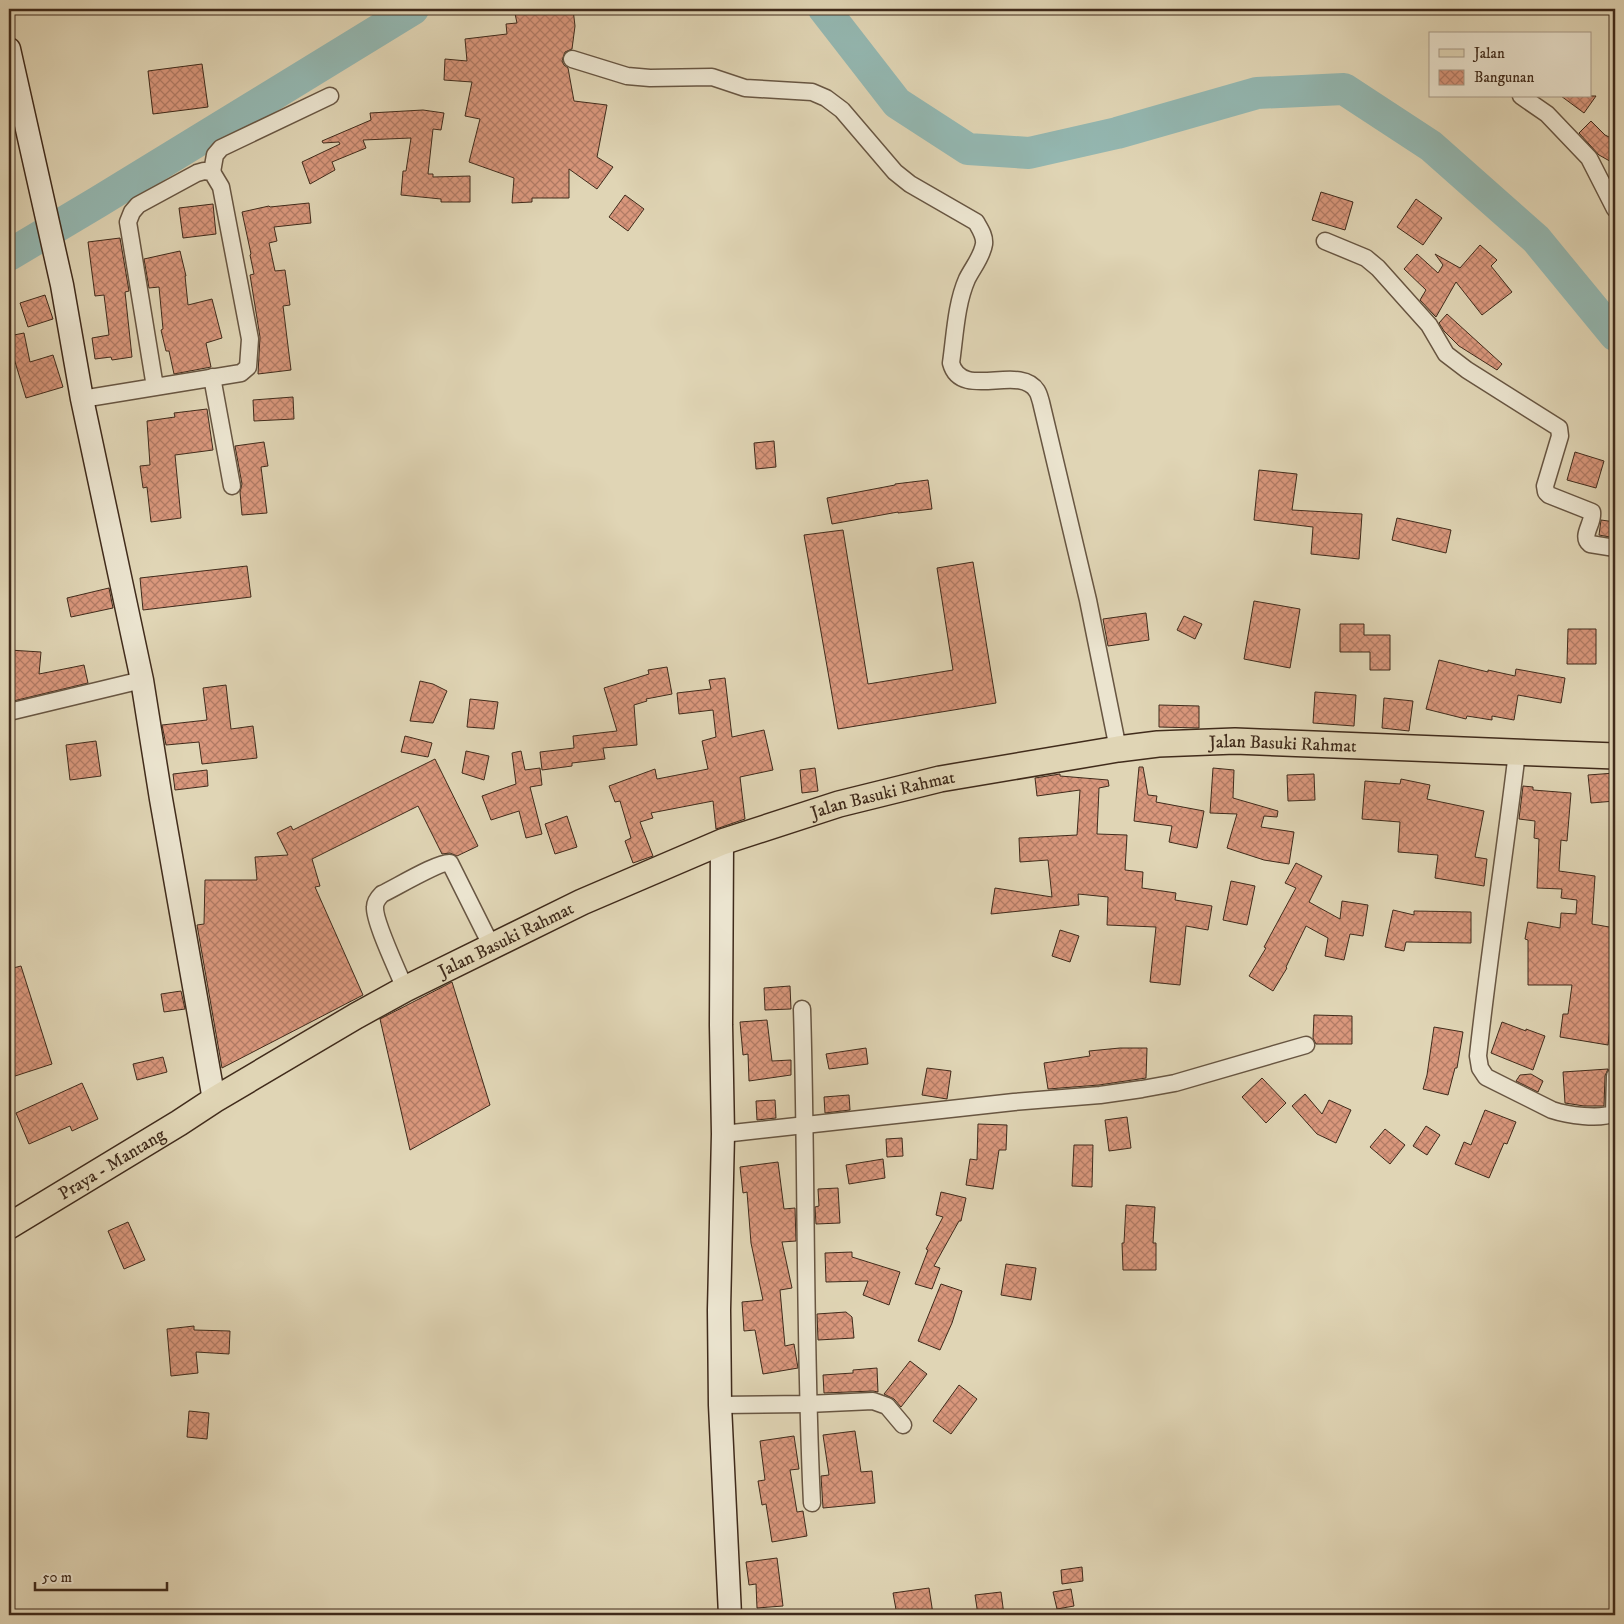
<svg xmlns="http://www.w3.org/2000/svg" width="1624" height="1624" font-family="'IM FELL DW Pica',serif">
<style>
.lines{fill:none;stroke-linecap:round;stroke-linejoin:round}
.river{stroke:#94b8b2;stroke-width:32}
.building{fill:url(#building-cross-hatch);stroke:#402b1b}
.street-casing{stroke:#685642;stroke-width:19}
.secondary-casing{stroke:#402b1b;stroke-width:25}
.primary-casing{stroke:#402b1b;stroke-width:28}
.street{stroke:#ebe4cf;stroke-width:16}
.secondary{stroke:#ebe4cf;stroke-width:22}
.primary{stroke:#e0d5b5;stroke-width:25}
.labels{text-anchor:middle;stroke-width:4;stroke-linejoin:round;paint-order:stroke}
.street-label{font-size:18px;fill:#402b1b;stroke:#ebe4cf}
</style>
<defs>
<pattern id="building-cross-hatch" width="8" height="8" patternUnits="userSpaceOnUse" patternTransform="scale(1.25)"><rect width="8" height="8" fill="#d9977c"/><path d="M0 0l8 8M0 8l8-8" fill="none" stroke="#b17b65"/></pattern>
</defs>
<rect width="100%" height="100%" fill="#e0d5b5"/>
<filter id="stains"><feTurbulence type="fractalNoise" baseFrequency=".004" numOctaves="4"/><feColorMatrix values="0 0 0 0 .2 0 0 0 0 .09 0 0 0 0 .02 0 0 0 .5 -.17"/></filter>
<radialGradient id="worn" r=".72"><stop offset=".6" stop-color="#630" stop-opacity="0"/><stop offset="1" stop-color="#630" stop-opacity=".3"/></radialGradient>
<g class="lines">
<g class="river">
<path d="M824 9 897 103 968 149 1029 153 1117 133 1257 93 1344 89 1431 146 1536 239 1615 335"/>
<path d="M9 255 98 202 413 9"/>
</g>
</g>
<g class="building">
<path d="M514 9H573L575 26 572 49 565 52 562 61 564 65 568 68 574 101 607 105 597 157 613 167 597 189 569 169V198H532V202L512 203 514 178 469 162 480 119 465 116 472 82 444 80 445 59 467 61 465 39 507 34 506 24 517 23Z"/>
<path d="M202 64 208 107 153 114 148 71Z"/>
<path d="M1561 96H1596L1584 113Z"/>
<path d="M423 110 444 113 441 130 433 129 428 174H433V177L470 176V202H441V199L401 195 403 171H406L411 138 363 140 366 148 332 162 335 170 310 184 302 162 340 144 339 142 323 143 322 141 371 120 370 113Z"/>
<path d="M1591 121 1605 135 1615 140V164L1599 155 1579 133Z"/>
<path d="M1321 192 1353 202 1345 230 1312 220Z"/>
<path d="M625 195 644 209 628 231 609 217Z"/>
<path d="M1416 199 1442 218 1423 245 1397 227Z"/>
<path d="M309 203 311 223 274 227 277 241 269 243 275 271 285 270 290 305 283 306 291 370 258 374 260 337 250 275 254 274 250 255 251 254 242 212 269 206 270 207Z"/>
<path d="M213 204 216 234 183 238 179 208Z"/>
<path d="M120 238 129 291 125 292 132 357 112 360 111 357 95 359 92 338 109 335 104 295 95 296 88 242Z"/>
<path d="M1480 245 1497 260 1491 266 1512 292 1482 315 1456 282 1436 317 1434 315 1420 300 1426 290 1404 269 1417 254 1438 273 1443 265 1435 254 1460 268Z"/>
<path d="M180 251 186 276H185L188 305 212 299 222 338 206 343 211 367 174 374 169 351H166L161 330 163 329 159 287 149 288 144 259Z"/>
<path d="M45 295 53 319 28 327 20 303Z"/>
<path d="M1447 314 1502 364 1497 370 1459 346 1444 331 1439 323Z"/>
<path d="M24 333 30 362 53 355 63 387 26 398 12 352 9 353V336Z"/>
<path d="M293 397 294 419 254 421 253 400Z"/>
<path d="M207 409 213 450 175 455 181 518 151 522 147 487 143 488 140 466 150 465 147 421 175 417 174 413Z"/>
<path d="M774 441 776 467 756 469 754 443Z"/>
<path d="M264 442 268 466 261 467 267 513 242 515 240 492 242 484 235 446Z"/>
<path d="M1575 452 1604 461 1596 488 1567 480Z"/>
<path d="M1259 470 1297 474 1292 510 1362 514 1359 559 1311 554 1313 527 1254 520Z"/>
<path d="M928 480 932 509 898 513V512L832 524 827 498 895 485V484Z"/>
<path d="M1397 518 1451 530 1446 553 1392 540Z"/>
<path d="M1601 520 1615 522V538L1599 535Z"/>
<path d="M843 530 868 684 953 670 937 568 973 562 996 703 838 729 804 535Z"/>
<path d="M247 566 251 597 143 610 140 578Z"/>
<path d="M109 588 113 608 71 617 67 598Z"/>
<path d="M1254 601 1300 609 1290 668 1244 659Z"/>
<path d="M1146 613 1149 640 1108 646 1103 619Z"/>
<path d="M1184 616 1202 624 1195 639 1177 630Z"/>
<path d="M1340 624H1364V635H1390V670H1370V652H1340Z"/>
<path d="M1568 629H1596V664H1567Z"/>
<path d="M9 650 41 652 39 674 84 665 88 683 9 702Z"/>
<path d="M1439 660 1488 672V670L1515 676 1516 669 1565 678 1561 703 1518 695 1514 720 1492 716V720L1467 716 1466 719 1426 709Z"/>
<path d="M667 667 672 694 646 699 647 701 634 705 637 745 603 748 605 759 572 763V766L542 770 540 752 574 748 573 736 617 731 604 688 649 674 648 670Z"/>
<path d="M725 678 732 737 764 730 773 770 740 777 745 819 716 829 713 801 651 813 653 818 640 822 653 856 633 863 625 841 631 838 620 801 615 802 609 786 655 769 657 779 708 769 702 741 716 737 713 710 679 714 677 693 711 689 709 680Z"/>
<path d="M420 681 433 684 447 691 433 723 410 721Z"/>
<path d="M226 685 231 729 253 726 257 758 202 764 199 742 166 745 162 725 207 720 203 688Z"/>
<path d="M1315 692 1356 695 1354 726 1313 723Z"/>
<path d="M1384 698 1413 701 1409 731 1382 728Z"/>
<path d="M470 699 498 702 494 729 467 727Z"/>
<path d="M1159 705 1199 706V728L1159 727Z"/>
<path d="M405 736 432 743 428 757 401 752Z"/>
<path d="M96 741 101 776 70 780 66 745Z"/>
<path d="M466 751 489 756 484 780 462 773Z"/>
<path d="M521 751 525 770 540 768 542 785 530 787 542 834 526 838 519 811 491 820 482 796 516 784 512 753Z"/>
<path d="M435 759 478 846 457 856 450 853 442 854 418 806 312 859 320 886 315 887 363 995 222 1068 197 925 204 924 205 880H257L255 857 288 855 277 833 291 826 293 830Z"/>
<path d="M1139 767H1143L1148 795 1157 796 1156 802 1204 811 1197 848 1169 842 1172 826 1134 821Z"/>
<path d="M815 768 818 791 802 793 800 770Z"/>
<path d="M1213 768 1234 770 1233 798 1278 811 1277 817 1264 816 1261 827 1294 832 1289 864 1264 860 1227 848 1237 814 1210 813Z"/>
<path d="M207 770 208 786 175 790 173 774Z"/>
<path d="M1615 773V801L1591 803 1588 775Z"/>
<path d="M1060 774V776L1108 780 1109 786 1099 788 1097 834 1127 835 1125 870 1143 872 1142 888 1176 893 1175 900 1212 906 1208 930 1186 926 1180 985 1150 982 1156 927 1107 925 1108 897 1078 894 1079 905 991 914 995 888 1052 897 1048 860 1020 862 1019 838 1077 835 1080 790 1037 796 1035 778Z"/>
<path d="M1314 774 1315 800 1288 801 1287 775Z"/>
<path d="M1401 779 1430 785 1427 799 1484 811 1475 857 1487 859 1484 886 1435 878 1438 855 1398 852 1400 822 1362 819 1365 781 1400 784Z"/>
<path d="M1523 786 1533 787V790L1571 793 1567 841 1561 840 1559 871 1595 876 1592 924 1615 928V973L1610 1000 1613 1001 1608 1045 1560 1037 1563 1014H1568L1572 985H1528V940L1525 939 1528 922 1560 928 1561 913 1576 914 1577 900 1561 898 1562 889 1537 888 1539 839 1534 838 1535 821 1519 819Z"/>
<path d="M567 816 577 847 555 854 545 824Z"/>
<path d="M1296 863 1322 876 1309 902 1340 919 1342 901 1368 905 1363 936 1350 934 1344 960 1325 956 1328 938 1306 926 1286 967 1287 968 1273 991 1249 976 1266 948 1264 947 1296 888 1285 883Z"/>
<path d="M1231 881 1255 886 1247 925 1223 920Z"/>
<path d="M1393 910 1414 915V911L1471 912V943L1406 942 1404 951 1385 947Z"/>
<path d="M1060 930 1079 936 1070 962 1052 956Z"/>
<path d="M21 966 52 1064 9 1078V969Z"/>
<path d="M452 982 490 1105 410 1150 380 1019Z"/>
<path d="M790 986 791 1009 765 1010 764 988Z"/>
<path d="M181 991 185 1009 164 1012 161 994Z"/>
<path d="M1314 1015 1352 1016V1044H1316L1313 1038Z"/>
<path d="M767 1020 772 1061 791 1060V1075L749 1081 748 1054 743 1055 740 1022Z"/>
<path d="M1502 1022 1526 1031V1029L1545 1036 1533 1070 1491 1053Z"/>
<path d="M1434 1027 1463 1032 1457 1068H1455L1448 1095 1423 1089 1427 1075Z"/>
<path d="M866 1048 868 1064 829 1069 826 1054Z"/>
<path d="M1120 1048H1147L1146 1078 1099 1085 1048 1089 1044 1063 1090 1056 1089 1051Z"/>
<path d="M163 1057 167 1072 137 1080 133 1064Z"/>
<path d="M927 1068 951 1071 947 1099 922 1095Z"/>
<path d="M1608 1069 1605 1076 1604 1106H1584L1565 1103 1563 1072Z"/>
<path d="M1531 1074 1543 1081 1538 1092 1516 1081 1520 1075Z"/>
<path d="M1262 1078 1286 1103 1266 1123 1242 1097Z"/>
<path d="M82 1083 98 1119 72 1131 70 1126 29 1144 16 1113Z"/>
<path d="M1305 1094 1322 1114 1329 1100 1351 1110 1336 1143 1317 1134 1292 1106Z"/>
<path d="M849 1095 850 1110 825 1113 824 1097Z"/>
<path d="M775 1100 776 1118 757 1120 756 1101Z"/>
<path d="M1485 1110 1516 1122 1507 1144 1504 1143 1489 1178 1455 1164 1464 1142 1471 1145Z"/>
<path d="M1127 1117 1131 1148 1109 1151 1105 1120Z"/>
<path d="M978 1124 1007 1125 1006 1150H999L993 1189 966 1185 970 1159 977 1160Z"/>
<path d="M1426 1126 1440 1135 1427 1155 1413 1146Z"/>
<path d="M1385 1129 1405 1145 1390 1164 1370 1147Z"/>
<path d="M902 1138 903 1156 887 1157 886 1139Z"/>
<path d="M1074 1145H1093L1092 1187 1072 1186Z"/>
<path d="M883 1159 885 1178 849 1184 846 1165Z"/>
<path d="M778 1162 784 1209 795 1208 796 1241 782 1242 792 1288 780 1290 785 1346 794 1344 798 1368 763 1374 755 1330 744 1331 742 1302 763 1300 751 1243 747 1192 743 1193 740 1167Z"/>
<path d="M838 1188 840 1223 816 1224 815 1207 819 1206 818 1189Z"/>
<path d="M941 1192 966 1198 961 1221H959L934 1266 940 1268 932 1289 915 1284 928 1250 926 1249 943 1217 936 1215Z"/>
<path d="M1126 1205 1155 1207 1153 1243H1156V1270H1123L1122 1243H1124Z"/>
<path d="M128 1222 145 1260 124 1269 108 1231Z"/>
<path d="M852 1252V1257L900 1272 889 1305 863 1295 868 1281 826 1282 825 1253Z"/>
<path d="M1006 1264 1036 1268 1031 1300 1001 1295Z"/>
<path d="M941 1284 962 1291 952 1323 940 1350 918 1341Z"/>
<path d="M846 1312 852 1317 854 1338 818 1340 817 1314Z"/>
<path d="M194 1326V1330L230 1331 229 1354 196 1352 198 1373 171 1376 167 1329Z"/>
<path d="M910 1361 927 1374 901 1407 894 1399 884 1394Z"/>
<path d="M877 1368 878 1392 873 1391 824 1393 823 1375 853 1373V1370Z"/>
<path d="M959 1385 977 1399 951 1434 933 1421Z"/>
<path d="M189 1411 209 1413 207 1439 187 1437Z"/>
<path d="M855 1431 861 1472 872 1471 875 1503 823 1508 821 1476 829 1475 823 1435Z"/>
<path d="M794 1436 799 1469 790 1470 797 1512 803 1511 807 1536 772 1542 766 1504 762 1505 758 1481 765 1480 760 1441Z"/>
<path d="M777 1558 783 1606 757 1608 756 1584 749 1585 746 1562Z"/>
<path d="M1082 1567 1083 1581 1062 1584 1061 1570Z"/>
<path d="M929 1588 933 1614 897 1615 893 1593Z"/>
<path d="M1071 1589 1074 1606 1057 1609 1053 1592Z"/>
<path d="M1001 1592 1004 1615H978L975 1595Z"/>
</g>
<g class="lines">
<g class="street-casing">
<g id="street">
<path d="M572 59 627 76 650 78 712 77 745 88 812 92 826 98 842 110 895 172 910 184 976 222C980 229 985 236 984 244 982 257 973 267 967 279 956 304 955 335 951 363 961 401 1020 363 1037 391 1039 394 1040 399 1041 402L1088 600 1118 749"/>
<path d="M1521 96 1547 114 1589 158 1615 209"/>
<path d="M212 172 215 155 221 148 330 96"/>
<path d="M1325 241 1366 258 1378 268 1429 325 1446 354 1467 370 1559 428 1560 436 1545 486 1546 492 1549 495 1592 512C1594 523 1580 536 1590 544L1615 548"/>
<path d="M212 377 232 486"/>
<path d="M82 399 241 373 248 367 250 339 221 187 212 172 204 171 197 173 138 205 132 212 128 222 155 387"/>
<path d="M9 712 142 680"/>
<path d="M1517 752C1505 853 1489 954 1478 1056L1480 1068 1486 1077 1552 1110C1567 1115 1600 1120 1614 1113L1615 1076"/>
<path d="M405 989C399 973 374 922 375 907 375 902 378 898 382 894 395 888 440 861 450 863L492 947"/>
<path d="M802 1009C807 1174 804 1338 812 1503"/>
<path d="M723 1134 1014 1102 1100 1095 1142 1089 1175 1083 1306 1045"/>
<path d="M720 1405 807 1404 873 1401 887 1406 903 1425"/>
</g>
</g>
<g class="secondary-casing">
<g id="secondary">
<path d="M9 49 62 285 82 399 142 680 161 799 214 1100"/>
<path d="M722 842 721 1025 723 1134 719 1310 720 1405 730 1615"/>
</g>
</g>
<g class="primary-casing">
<g id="primary">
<path id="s1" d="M9 1226 179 1123 214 1100 356 1016 405 989 582 902 722 842 839 804 940 779 1118 749 1158 744 1235 741 1615 756"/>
</g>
</g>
<use href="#street" class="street"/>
<use href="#secondary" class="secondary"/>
<use href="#primary" class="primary"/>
</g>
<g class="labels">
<g class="street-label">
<text dy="6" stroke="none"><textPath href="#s1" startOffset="1384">Jalan Basuki Rahmat</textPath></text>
<text dy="6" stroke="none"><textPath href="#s1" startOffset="979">Jalan Basuki Rahmat</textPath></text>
<text dy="6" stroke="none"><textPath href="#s1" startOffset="574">Jalan Basuki Rahmat</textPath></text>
<text dy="6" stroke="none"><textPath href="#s1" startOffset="120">Praya - Mantang</textPath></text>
</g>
</g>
<rect width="1624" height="1624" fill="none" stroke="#e0d5b5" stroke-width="30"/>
<rect x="10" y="10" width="1604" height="1604" fill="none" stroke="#402b1b" stroke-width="2.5"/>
<rect x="15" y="15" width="1594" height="1594" fill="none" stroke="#402b1b"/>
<rect x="1429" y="32" width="162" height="65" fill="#ebe4cf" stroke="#a79a87"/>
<rect x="1439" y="49" width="25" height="8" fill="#e0d5b5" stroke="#a79a87"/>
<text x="1474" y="58" font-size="15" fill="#402b1b">Jalan</text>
<rect x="1439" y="70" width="25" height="15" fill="url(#building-cross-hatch)" stroke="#a79a87"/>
<text x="1474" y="82" font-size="15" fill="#402b1b">Bangunan</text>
<path d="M35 1582v8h132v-8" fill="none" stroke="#402b1b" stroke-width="2.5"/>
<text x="42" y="1582" font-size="15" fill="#402b1b" stroke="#ebe4cf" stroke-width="4" paint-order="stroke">50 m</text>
<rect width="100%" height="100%" filter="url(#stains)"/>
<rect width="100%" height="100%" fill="url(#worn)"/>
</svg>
